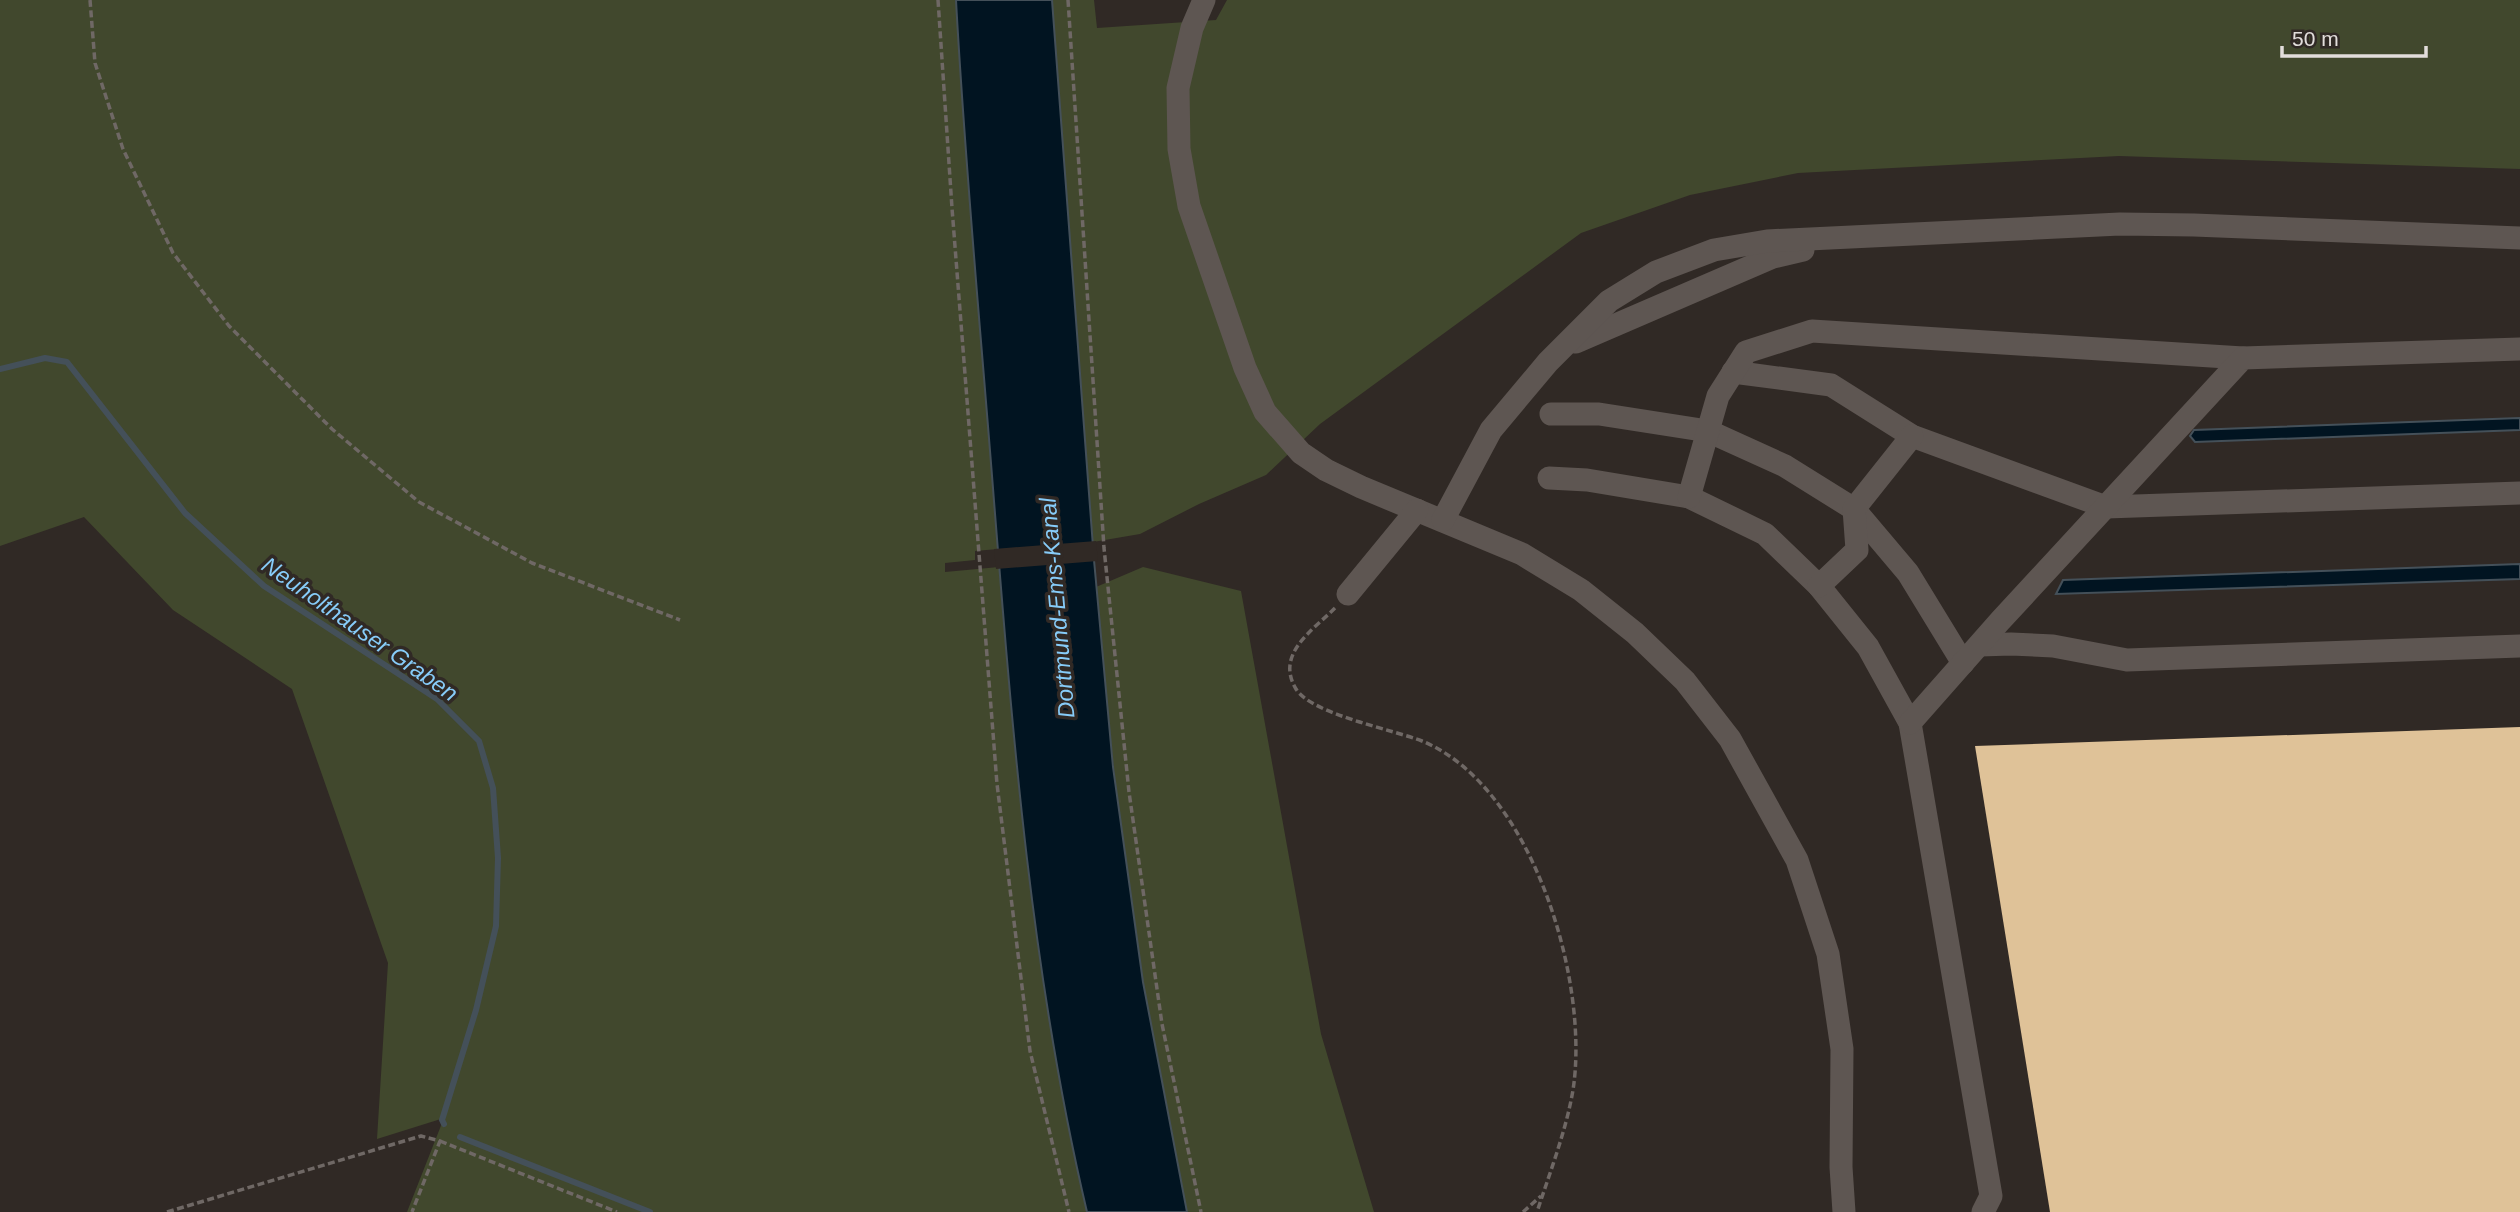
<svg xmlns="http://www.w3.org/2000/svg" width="2520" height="1212" font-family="Helvetica,sans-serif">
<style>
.green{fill:#41482d}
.water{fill:#011421;stroke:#445059;stroke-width:2}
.pier{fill:#302925}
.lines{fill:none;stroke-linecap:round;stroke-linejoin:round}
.stream{stroke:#445059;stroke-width:6}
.building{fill:#dfc298}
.path{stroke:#6f6865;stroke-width:3.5;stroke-dasharray:7 3.5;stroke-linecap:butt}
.minor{stroke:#5e5652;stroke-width:23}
.labels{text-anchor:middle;stroke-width:7;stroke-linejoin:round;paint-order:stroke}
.water-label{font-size:23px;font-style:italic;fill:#87ccf9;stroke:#302925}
</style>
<rect width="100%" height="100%" fill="#302925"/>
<g class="green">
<path d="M0 0H956L998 549 975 551V560L945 563V572L999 567C1016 784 1037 1000 1087 1212H407L444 1118 377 1139 388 963 292 689 173 610 84 517 0 546Z"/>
<path d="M1052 0H1094L1097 28 1216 20 1227 0H2520V169L2119 156 1798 173 1690 195 1581 233 1320 424 1266 475 1199 504 1140 534 1093 542Z"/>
<path d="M1143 567 1241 591 1321 1034 1374 1212H1187C1140 1006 1114 797 1096 587Z"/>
</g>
<g class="water">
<path d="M956 0H1052L1094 560 1113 767 1143 982 1187 1212H1087C1032 979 1013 740 994 501 981 334 965 167 956 0Z"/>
<path d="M2520 418V430L2195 442 2190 436 2194 430Z"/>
<path d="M2520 564V579L2056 594 2063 580Z"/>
</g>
<path class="pier" d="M1096 541 1098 561 996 569 994 549Z"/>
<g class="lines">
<g class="stream">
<path d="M0 369 45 358 67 362 185 513 264 586 437 699 479 741 493 788 498 858 496 926 476 1010 442 1120 444 1124"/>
<path d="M460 1137 650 1212"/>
</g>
</g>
<path class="building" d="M2520 727V1212H2050L1975 746Z"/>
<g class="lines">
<g class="path">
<path d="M90 0 95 63 123 149 173 253 229 326 332 429 419 502 532 563 680 620"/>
<path d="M938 0 952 208 997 784 1030 1051 1069 1212"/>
<path d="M1068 0 1104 548 1129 792 1162 1024 1201 1212"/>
<path d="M1335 608C1312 631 1275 654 1296 689 1311 714 1394 730 1422 741 1532 786 1590 981 1573 1090 1566 1131 1550 1172 1537 1212"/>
<path d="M440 1141 617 1212"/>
<path d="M167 1212 421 1136 440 1141 412 1212"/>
<path d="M1523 1212 1541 1196"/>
</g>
<g class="minor">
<path d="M1204 0 1192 28 1178 88 1179 149 1189 206 1245 368 1265 412 1301 453 1326 470 1361 487 1522 554 1581 590 1635 633 1685 681 1730 739 1797 860 1828 954 1842 1049 1841 1167 1844 1212"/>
<path d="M1576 342 1773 257 1803 250"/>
<path d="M1733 372 1831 385 1912 436 2106 507 2520 493"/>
<path d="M1551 414H1599L1708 431 1785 466 1854 509 1908 573 1963 663"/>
<path d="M1549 478 1587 480 1689 497 1765 534 1819 586 1868 647 1910 723 1991 1196 1983 1212"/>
<path d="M1689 497 1718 396 1746 352 1812 331 2243 358"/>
<path d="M1443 520 1491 430 1548 362 1609 301 1656 272 1714 250 1767 241 2120 224 2194 225 2520 238"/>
<path d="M1819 586 1857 550 1854 509 1912 436"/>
<path d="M1348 594 1417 510"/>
<path d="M1980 645 2011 644 2053 646 2127 660 2520 646"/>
<path d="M1910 723 2000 621 2243 358 2520 349"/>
</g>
</g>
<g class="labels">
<g class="water-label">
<text transform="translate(1057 608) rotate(-95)" y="8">Dortmund-Ems-Kanal</text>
<text transform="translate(360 629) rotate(35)" y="8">Neuholthauser Graben</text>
</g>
</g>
<path d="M2282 46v10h144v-10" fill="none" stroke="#e2dddb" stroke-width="3.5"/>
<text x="2292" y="46" font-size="21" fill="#e2dddb" stroke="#302925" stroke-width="5" paint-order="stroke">50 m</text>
</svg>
